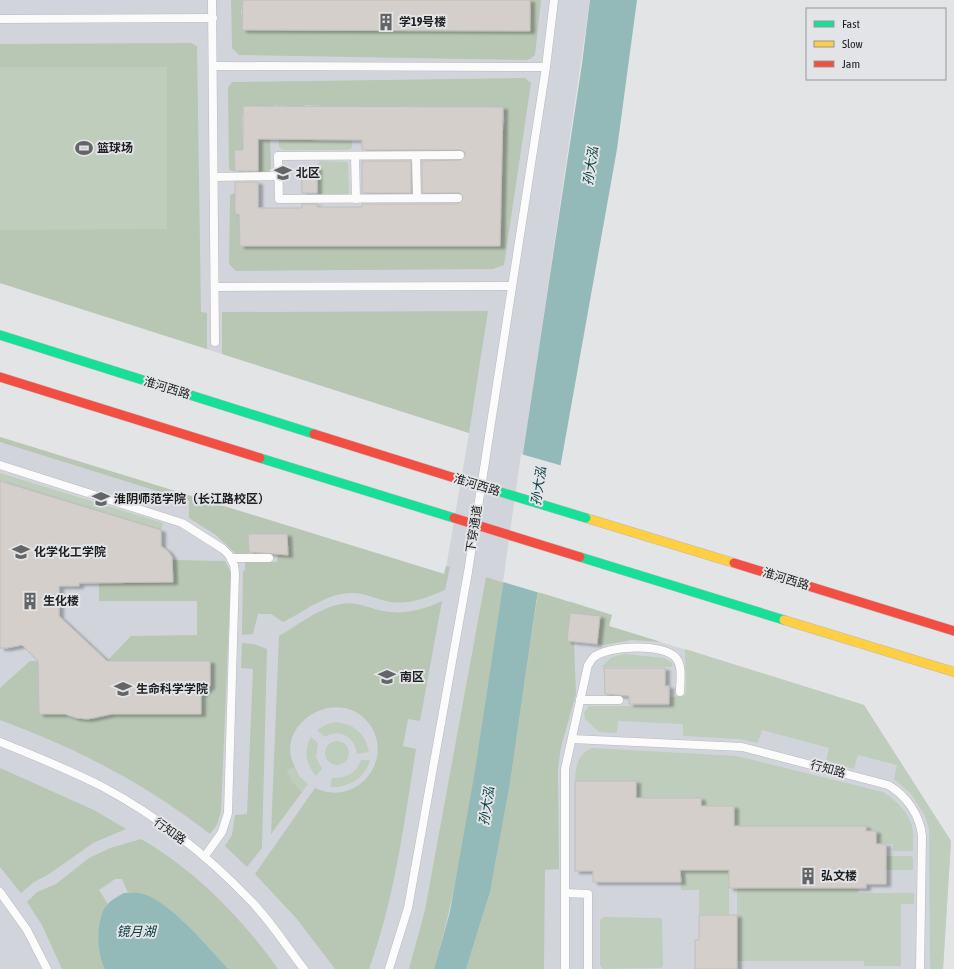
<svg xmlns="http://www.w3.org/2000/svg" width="954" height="969" font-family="'Asap Condensed','Noto Sans SC',sans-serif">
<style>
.built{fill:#d1d5db}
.green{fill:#bfcdbc}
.forest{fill:#b8c6b4}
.water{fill:#93b9b8}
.pier{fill:#e3e4e6}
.building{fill:#d5cfcb;stroke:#bebebe;filter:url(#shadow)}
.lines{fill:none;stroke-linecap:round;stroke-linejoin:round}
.lane-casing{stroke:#b9b9bb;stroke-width:9}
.fast-casing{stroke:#b9b9bb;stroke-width:10}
.slow-casing{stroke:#b9b9bb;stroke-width:10}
.jam-casing{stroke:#b9b9bb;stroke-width:10}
.lane{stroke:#fbfbfb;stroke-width:8}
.fast{stroke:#16e098;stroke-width:9}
.slow{stroke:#ffcf43;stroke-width:9}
.jam{stroke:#f24e42;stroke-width:9}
.fast-bridge-casing{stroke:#b9b9bb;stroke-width:10;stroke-linecap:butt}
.jam-bridge-casing{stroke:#b9b9bb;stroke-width:10;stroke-linecap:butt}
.fast-bridge{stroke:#16e098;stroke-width:9}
.jam-bridge{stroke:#f24e42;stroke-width:9}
.labels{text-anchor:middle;stroke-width:4;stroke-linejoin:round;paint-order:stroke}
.poi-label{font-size:12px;font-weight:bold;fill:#1f2021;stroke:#e2e4e7;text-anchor:start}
.street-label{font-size:12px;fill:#1f2021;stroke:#e2e4e7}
.water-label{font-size:13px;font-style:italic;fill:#053b3b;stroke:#e2e4e7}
</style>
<defs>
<filter id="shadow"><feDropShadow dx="4.5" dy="2.5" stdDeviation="1" flood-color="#0004"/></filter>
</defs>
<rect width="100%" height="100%" fill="#e3e4e6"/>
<path class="built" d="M0 0H590L503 593 567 612 570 601 612 615 609 626 864 705 951 841 943 969H0V437L445 574 469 433 0 283Z"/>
<g class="green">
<rect x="0" y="67" width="167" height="163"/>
<path d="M279 139 352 140V148L348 150H283L279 147Z"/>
<path d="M320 161 348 162 349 193 347 196 319 195 317 165Z"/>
<path d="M0 473 163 523 161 530 0 481Z"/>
<path d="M685 649 864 705 951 841 943 969H930L929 829 925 816 911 794 894 779 897 765 858 755 854 769 826 761 829 748 762 730 758 743 738 739 683 736V724L618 721 617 733 599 732 585 719 584 713 589 706H669V697L684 696 686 692Z"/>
<path d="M625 654 664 658 672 663 673 667H601L612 657Z"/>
<path d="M335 722C354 724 365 733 369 752L357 754C355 737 340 728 325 737L317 730 327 724Z"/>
<path d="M311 737 318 743 316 757 322 769 316 776C306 765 303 750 311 737Z"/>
<circle cx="337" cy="753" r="12"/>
<path d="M592 748 737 756 883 792C894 798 909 813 912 826 914 833 913 843 913 851H893V844H876V831H866L865 826H734V806H701V798H636V781H575C576 767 577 754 592 748Z"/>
<path d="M361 760H370C365 779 348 788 330 787L332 778C346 778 356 774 361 760Z"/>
<path d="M295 767 300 777 308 784 302 792 292 781 287 770Z"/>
<path d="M886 856H911L913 858V870H886Z"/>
<path d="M680 870H729V915H699V890H681Z"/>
<path d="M737 888H858L859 893H914V904H901V966H864V961H737Z"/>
<path d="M603 917 662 918 663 966 661 968 603 969 600 965V920Z"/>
</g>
<g class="forest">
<path d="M231 0H243L241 15H243V30L529 31 531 14 530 0H541L535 55 530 59 526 60 239 55 232 48Z"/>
<path d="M191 43 197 46 201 312 207 313V349L0 283V230L167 229V67H0V44Z"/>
<path d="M525 78 531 83 504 265 493 269 236 271 229 264 230 195 235 193V214H240L239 231 502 228 500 214 503 123 505 122 503 108 376 106 375 109H357V106H342V109H325V106L305 105 304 109 285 108V106L274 105 273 108H255V106H243V115H242L243 139H270L271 169 268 174H258V149L235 150V172L229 170 228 88 232 82Z"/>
<path d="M488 311 469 433 222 354V312Z"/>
<path d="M0 437 444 574 446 566 450 567 445 590C426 598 407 606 386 601 374 598 362 592 350 593 325 594 304 612 283 622L271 614H258L253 634 242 635 243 571 245 570V561L277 562 278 555H288L287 534H249V555L236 554 216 535 189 518V501L0 442Z"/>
<path d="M172 560 225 561 231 572 221 811 217 825 210 834C146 784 76 748 0 720V688L30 661H38L39 714H65L76 718 95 719 201 693C214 689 209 672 209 661H107L131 636 197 635V601H99V583L172 582Z"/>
<path d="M486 577 505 583C485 712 470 843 434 969H409L425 910Z"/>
<path d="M538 592 612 615 609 626 661 642 632 640 604 645 597 644 600 616 570 613 567 641 574 642 576 694 561 747 558 769 559 869 545 870 544 969H466L490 892 510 783Z"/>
<path d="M442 601 420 721 408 719 403 746 416 749C404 823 395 898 369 969H335L297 919 255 874 315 788C359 809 399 754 365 719 332 687 273 727 295 767L287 770 292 781 302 792 271 834 279 636C298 625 319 608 341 604 355 601 369 608 383 611 404 615 423 610 442 601Z"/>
<path d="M242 643 254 644 267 649 262 848 247 867 225 846 232 835 235 815 247 814 253 669 241 668Z"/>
<path d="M0 768 94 810 126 829 93 843 49 874 34 882 21 893 0 867Z"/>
<path d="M141 839C195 870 242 918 278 969H228C207 947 160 889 128 893L122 879H115L99 890 108 904 106 906C99 925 94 950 105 969H62L42 925 27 902 37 892 56 884 89 858 110 848Z"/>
</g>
<g class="water">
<path d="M590 0H637L617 149 536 603 510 783 490 892 466 969H434L450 912 475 771 582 64Z"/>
<path d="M124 893C130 893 137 892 143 894 169 901 209 948 228 969H105C96 954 96 920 106 906 111 900 118 896 124 893Z"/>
</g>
<path class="pier" d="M521 454 563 466 540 593 503 582Z"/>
<g class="building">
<path d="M243 0H530V31L242 30Z"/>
<path d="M243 106 503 107 500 246H240L239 214H235V182H258V208H302V204H317V207H362V204H458L463 198 460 193H422V161L460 160 465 155V152L460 150H362V140L258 139V171H235L234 150H243Z"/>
<rect x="362" y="161" width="49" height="32"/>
<path d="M301 167H317V193H302Z"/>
<path d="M0 481 161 530V546L168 551 172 557 173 582 79 583V586H59V616L107 661H210V686L201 695V714H111L88 719 76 718 65 714H39L38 661 22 645 7 648H0Z"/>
<path d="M248 534H287L288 555 249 552Z"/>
<path d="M570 613 600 616 597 644 567 641Z"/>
<path d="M604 668H665V686H669V704H629V696L605 694Z"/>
<path d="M575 781H636V798H701V806H734V826H866V831H876V844H886V884H866V888H729V870H680L681 882H593V871H575Z"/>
<path d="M699 915H737V969H695V940H699Z"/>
</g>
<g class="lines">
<g class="lane-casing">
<g id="lane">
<path d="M212 0 215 342"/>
<path d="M0 19 213 18"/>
<path d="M213 66 546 67"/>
<path d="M355 156 356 199"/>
<path d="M416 156 417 198"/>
<path d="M214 177 278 176"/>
<path d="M458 198 279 199 278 156 460 155"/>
<path d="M215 287 512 286"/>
<path d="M0 465 182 523 223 549 229 555 234 565 235 574 228 813 222 832 205 856"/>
<path d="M231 558H269"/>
<path d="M580 700H619"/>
<path d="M572 739 742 747 888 785C906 795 920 815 922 836L920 969"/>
<path d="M0 742C35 756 70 770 103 787 157 816 208 856 250 900 270 920 286 946 304 969"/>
<path d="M0 892 27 930 47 969"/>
<path d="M566 893 588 894V969"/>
<path d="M389 969 408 908 468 572 546 67 554 0"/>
<path d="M565 969V769L588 665C590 663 591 660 593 658 606 645 665 643 676 658 683 666 680 682 680 692"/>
</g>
</g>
<g class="fast-casing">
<g id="fast">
<path d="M0 335 314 434"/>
<path d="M260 458 454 518"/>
<path d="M580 557 784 620"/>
</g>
</g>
<g class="slow-casing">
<g id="slow">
<path d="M586 518 734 563"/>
<path d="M784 620 954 672"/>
</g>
</g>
<g class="jam-casing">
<g id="jam">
<path d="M0 377 260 458"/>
<path d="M314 434 461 480"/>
<path d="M734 563 954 631"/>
</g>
</g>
<use href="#lane" class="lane"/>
<use href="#fast" class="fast"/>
<use href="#slow" class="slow"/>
<use href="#jam" class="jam"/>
<g class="fast-bridge-casing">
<path id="fast-bridge" d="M461 480 586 518"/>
</g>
<g class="jam-bridge-casing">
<path id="jam-bridge" d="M454 518 580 557"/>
</g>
<use href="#fast-bridge" class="fast-bridge"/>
<use href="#jam-bridge" class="jam-bridge"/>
</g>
<defs>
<g id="building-bare" transform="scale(1.38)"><path d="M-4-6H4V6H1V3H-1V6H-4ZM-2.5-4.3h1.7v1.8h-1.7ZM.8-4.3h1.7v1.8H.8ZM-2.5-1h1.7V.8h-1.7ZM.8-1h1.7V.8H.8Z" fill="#646566" stroke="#e2e4e7" stroke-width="2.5" paint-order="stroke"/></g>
<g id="stadium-bare" transform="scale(1.38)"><path d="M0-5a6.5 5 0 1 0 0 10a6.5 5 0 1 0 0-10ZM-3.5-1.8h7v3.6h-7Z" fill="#646566" stroke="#e2e4e7" stroke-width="2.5" paint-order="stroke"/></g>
<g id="university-bare" transform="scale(1.38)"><path d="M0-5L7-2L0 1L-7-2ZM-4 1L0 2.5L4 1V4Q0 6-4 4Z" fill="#646566" stroke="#e2e4e7" stroke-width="2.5" paint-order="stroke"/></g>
</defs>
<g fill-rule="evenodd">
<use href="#building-bare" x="386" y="22"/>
<use href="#stadium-bare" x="84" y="148"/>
<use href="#university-bare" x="283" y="173"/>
<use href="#university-bare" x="101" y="499"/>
<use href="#university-bare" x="21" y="552"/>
<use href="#building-bare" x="30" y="601"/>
<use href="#university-bare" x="387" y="677"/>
<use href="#university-bare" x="123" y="689"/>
<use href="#building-bare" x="808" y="876"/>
</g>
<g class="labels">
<g class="poi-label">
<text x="399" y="26">学19号楼</text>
<text x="97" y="152">篮球场</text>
<text x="296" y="177">北区</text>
<text x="114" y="503">淮阴师范学院（长江路校区）</text>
<text x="34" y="556">化学化工学院</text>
<text x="43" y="605">生化楼</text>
<text x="400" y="681">南区</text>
<text x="136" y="693">生命科学学院</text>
<text x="821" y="880">弘文楼</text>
</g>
<g class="street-label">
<text transform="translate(167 388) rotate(17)" y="4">淮河西路</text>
<text transform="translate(477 485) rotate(17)" y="4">淮河西路</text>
<text transform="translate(474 529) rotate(-81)" y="4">下穿通道</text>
<text transform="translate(786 579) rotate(17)" y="4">淮河西路</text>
<text transform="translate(828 769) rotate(15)" y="4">行知路</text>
<text transform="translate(170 831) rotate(36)" y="4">行知路</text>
</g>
<g class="water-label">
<text transform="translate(590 166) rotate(-81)" y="5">孙大泓</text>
<text transform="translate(538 486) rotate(-81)" y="5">孙大泓</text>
<text transform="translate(486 806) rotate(-81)" y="5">孙大泓</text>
<text x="136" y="936">镜月湖</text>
</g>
</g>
<rect x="806" y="8" width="140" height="72" fill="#e2e4e7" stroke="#949698"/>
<rect x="814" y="21" width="20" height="6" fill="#16e098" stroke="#949698"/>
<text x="842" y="28" font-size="12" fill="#1f2021">Fast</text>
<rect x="814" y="41" width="20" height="6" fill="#ffcf43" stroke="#949698"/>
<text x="842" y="48" font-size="12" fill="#1f2021">Slow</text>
<rect x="814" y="61" width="20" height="6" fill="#f24e42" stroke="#949698"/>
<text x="842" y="68" font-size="12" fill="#1f2021">Jam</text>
</svg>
